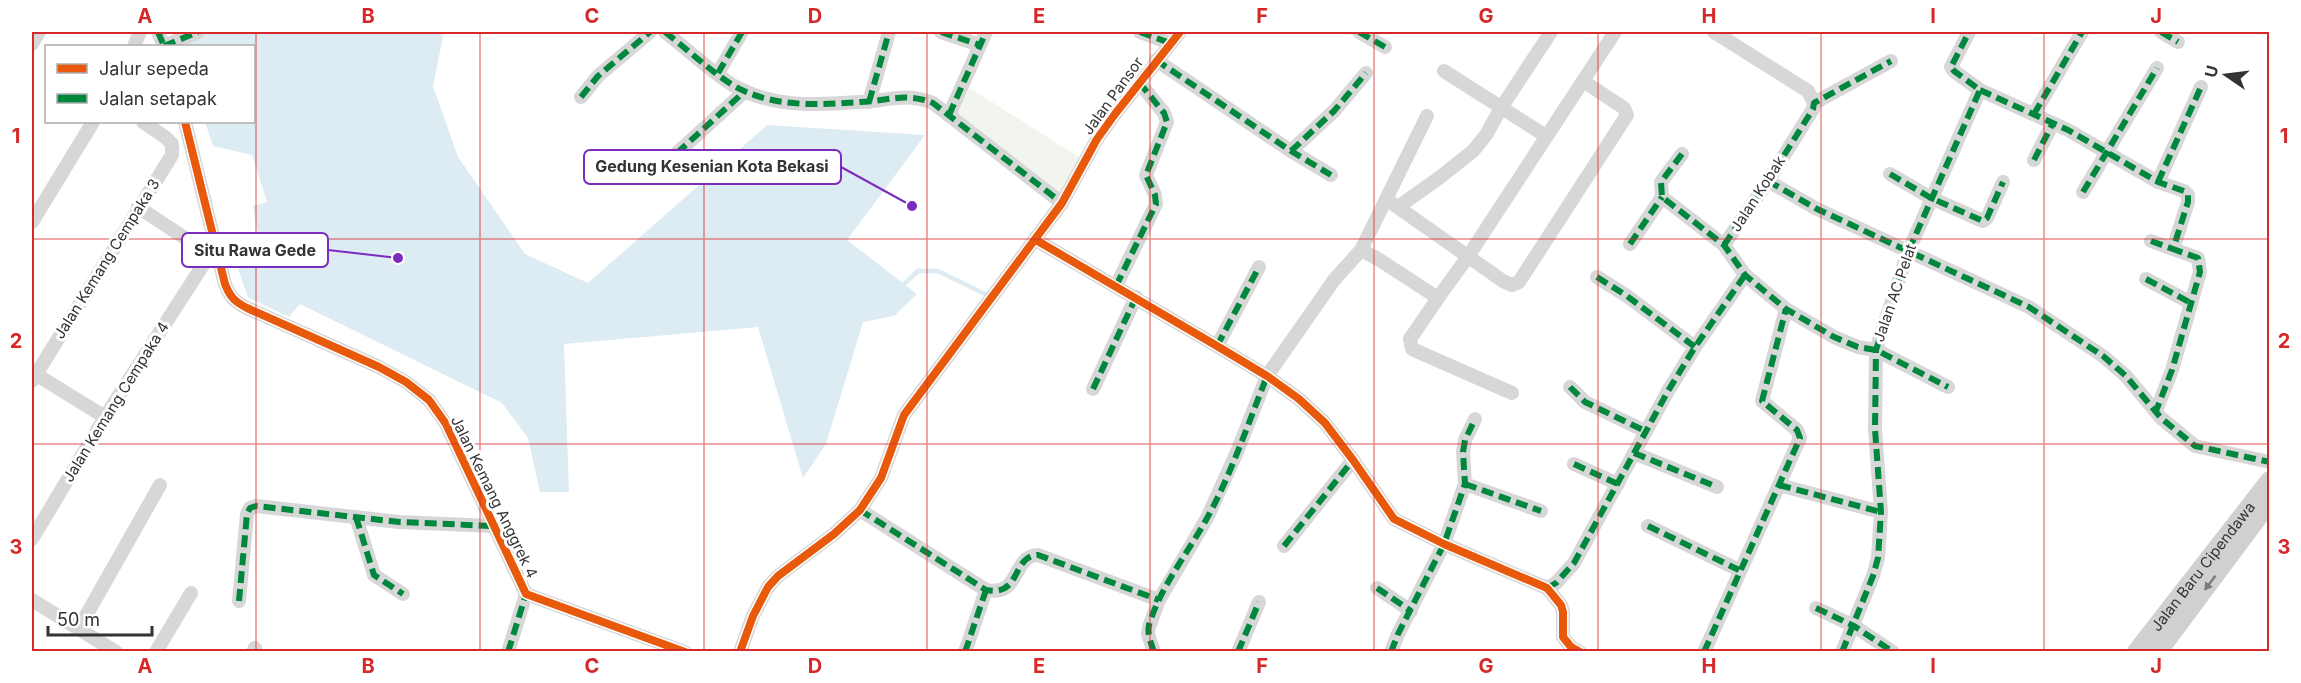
<svg xmlns="http://www.w3.org/2000/svg" width="2301" height="683" font-family="Inter,sans-serif">
<style>
.green{fill:#f1f5ed}
.water{fill:#ddebf3}
.lines{fill:none;stroke-linecap:round;stroke-linejoin:round}
.stream{stroke:#ddebf3;stroke-width:4.5}
.street{stroke:#d7d7d7;stroke-width:14}
.secondary{stroke:#d0d0d0;stroke-width:20}
.quiet{stroke:#00873e;stroke-width:6;stroke-dasharray:12 6;stroke-linecap:butt}
.cycleway-casing{stroke:#fff;stroke-width:11}
.cycleway{stroke:#e8590c;stroke-width:8}
.oneway{fill:#7a7a7a}
.grid{fill:none;stroke:#d62828;stroke-width:1.5;stroke-opacity:0.55}
.labels{text-anchor:middle;stroke-width:6;stroke-linejoin:round;paint-order:stroke}
.street-label{font-size:15px;fill:#333;stroke:#fff}
.leader{fill:none;stroke:#7b2cbf;stroke-width:2}
.callout-dot{fill:#7b2cbf;stroke:#fff;stroke-width:2}
.callout{fill:#fff;stroke:#7b2cbf;stroke-width:2}
.callout-label{font-size:16px;text-anchor:middle;font-weight:bold;fill:#333}
.neatline{fill:none;stroke:#d62828;stroke-width:2}
.grid-label{font-size:20px;text-anchor:middle;font-weight:bold;fill:#d62828}
</style>
<rect width="100%" height="100%" fill="#fff"/>
<path class="green" d="M970 88 1082 159 1061 198 955 112Z"/>
<path class="water" d="M206 32H444L433 86 458 157 525 254 588 283 767 125 925 135 847 240 917 294 894 316 863 322 826 444 803 478 758 327 564 344 569 492H540L528 438 502 403 300 304 289 317 248 297 238 269 263 262 253 206 267 202 252 155 213 146 205 122H254V46H180Z"/>
<g class="lines">
<path class="stream" d="M904 284 918 271H938L989 296"/>
<g class="street">
<path d="M158 32 164 46"/>
<path d="M665 32C687 49 710 71 734 86 774 108 817 105 860 102 888 101 906 92 933 103L1062 203"/>
<path d="M941 32 980 45"/>
<path d="M1140 32 1170 43"/>
<path d="M1359 32 1385 47"/>
<path d="M1714 32 1808 91 1814 103"/>
<path d="M2161 32 2178 42"/>
<path d="M32 44 39 32"/>
<path d="M134 46 140 32"/>
<path d="M164 46 198 32"/>
<path d="M1156 60 1291 151 1331 175"/>
<path d="M1444 71 1546 136"/>
<path d="M718 73 742 32"/>
<path d="M1980 90 2068 130 2158 182 2184 191 2188 195V202L2173 249 2198 258 2200 272 2172 370 2156 411"/>
<path d="M581 97 598 76 650 32"/>
<path d="M869 102 889 32"/>
<path d="M1814 103 1891 61"/>
<path d="M2034 114 2082 32"/>
<path d="M949 115 986 32"/>
<path d="M185 122 225 284C230 297 235 302 247 308L379 367 406 382 429 400 446 424 526 594 685 652"/>
<path d="M1291 151 1334 111 1366 73"/>
<path d="M677 153 745 91"/>
<path d="M1682 154 1661 182 1662 197 1724 245 1745 275 1786 309 1834 337 1858 347 1876 350 1948 387"/>
<path d="M2034 160 2053 123"/>
<path d="M1890 174 1931 198 1983 221 1987 218 2003 182"/>
<path d="M1768 181 1817 209 2029 307 2103 356 2126 376 2161 418 2195 446 2270 462"/>
<path d="M2158 182 2201 87"/>
<path d="M2083 192 2157 68"/>
<path d="M1386 199 1503 281 1512 285 1519 282 1627 115 1624 108 1583 81"/>
<path d="M1398 207 1439 178 1473 151 1486 135 1501 108 1551 32"/>
<path d="M32 222 93 122"/>
<path d="M1036 240 1217 346 1267 376 1299 399 1325 423 1353 460 1394 519 1444 544 1547 588 1561 605 1563 612V637L1571 647 1580 652"/>
<path d="M2151 241 2173 249"/>
<path d="M1630 244 1662 197"/>
<path d="M1724 245 1768 181 1813 109 1814 103"/>
<path d="M1361 250 1378 259 1438 298 1410 339 1412 349 1512 393"/>
<path d="M1597 277 1627 296 1695 347"/>
<path d="M2146 279 2191 303"/>
<path d="M1116 286 1156 204 1155 195 1146 175 1167 122 1164 113 1139 82"/>
<path d="M1438 298 1469 255 1615 32"/>
<path d="M1217 346 1259 267"/>
<path d="M32 372 105 417"/>
<path d="M32 381 172 155V144L165 137 143 122"/>
<path d="M1570 387 1585 402 1645 431"/>
<path d="M1093 389 1136 297"/>
<path d="M1634 453 1717 487"/>
<path d="M1574 464 1618 484"/>
<path d="M1465 484 1541 511"/>
<path d="M1779 485 1881 512"/>
<path d="M860 510 986 590C1022 597 1011 556 1038 555L1159 600"/>
<path d="M356 517 374 575 403 594"/>
<path d="M1648 526 1739 570"/>
<path d="M32 539 105 417 203 265 202 255 197 246 138 207"/>
<path d="M1284 546 1353 460"/>
<path d="M1377 588 1411 611"/>
<path d="M1547 588 1556 583 1574 563 1668 391 1695 347 1745 275"/>
<path d="M32 600 116 652"/>
<path d="M239 601 247 514 250 508 256 506 399 522 493 526"/>
<path d="M1816 608 1854 626 1893 652"/>
<path d="M79 628 160 485"/>
<path d="M156 652 191 593"/>
<path d="M253 652 255 648"/>
<path d="M508 652 526 594"/>
<path d="M740 652 753 616 768 587 778 576 834 534 860 510 881 478 904 415 1062 203 1097 139 1115 114 1180 32"/>
<path d="M965 652 986 590"/>
<path d="M1154 652 1148 634 1149 627 1159 600 1207 518 1237 452 1267 376 1334 280 1361 250 1427 116"/>
<path d="M1238 652 1259 602"/>
<path d="M1391 652 1398 634 1444 544 1465 484 1463 452 1465 440 1475 419"/>
<path d="M1704 652 1800 438 1797 430 1762 401 1786 309"/>
<path d="M1842 652 1873 576 1878 558 1881 512 1875 429 1876 350 1908 252 1980 90 1954 71 1951 67 1969 32"/>
</g>
<g class="secondary">
<path id="s1" d="M2137 652 2270 481"/>
<path d="M2157 652 2268 503"/>
</g>
<g class="quiet">
<path d="M158 32 164 46"/>
<path d="M665 32C687 49 710 71 734 86 774 108 817 105 860 102 888 101 906 92 933 103L1062 203"/>
<path d="M941 32 980 45"/>
<path d="M1140 32 1170 43"/>
<path d="M1359 32 1385 47"/>
<path d="M2161 32 2178 42"/>
<path d="M164 46 198 32"/>
<path d="M1156 60 1291 151 1331 175"/>
<path d="M718 73 742 32"/>
<path d="M1980 90 2068 130 2158 182 2184 191 2188 195V202L2173 249 2198 258 2200 272 2172 370 2156 411"/>
<path d="M581 97 598 76 650 32"/>
<path d="M869 102 889 32"/>
<path d="M2034 114 2082 32"/>
<path d="M949 115 986 32"/>
<path d="M1291 151 1334 111 1366 73"/>
<path d="M677 153 745 91"/>
<path d="M1682 154 1661 182 1662 197 1724 245 1745 275 1786 309 1834 337 1858 347 1876 350 1948 387"/>
<path d="M2034 160 2053 123"/>
<path d="M1890 174 1931 198 1983 221 1987 218 2003 182"/>
<path d="M1768 181 1817 209 2029 307 2103 356 2126 376 2161 418 2195 446 2270 462"/>
<path d="M2158 182 2201 87"/>
<path d="M2083 192 2157 68"/>
<path d="M2151 241 2173 249"/>
<path d="M1630 244 1662 197"/>
<path d="M1724 245 1768 181 1813 109 1814 103 1891 61"/>
<path d="M1597 277 1627 296 1695 347"/>
<path d="M2146 279 2191 303"/>
<path d="M1116 286 1156 204 1155 195 1146 175 1167 122 1164 113 1139 82"/>
<path d="M1217 346 1259 267"/>
<path d="M1570 387 1585 402 1645 431"/>
<path d="M1093 389 1136 297"/>
<path d="M1634 453 1717 487"/>
<path d="M1574 464 1618 484"/>
<path d="M1465 484 1541 511"/>
<path d="M1779 485 1881 512"/>
<path d="M860 510 986 590C1022 597 1011 556 1038 555L1159 600"/>
<path d="M356 517 374 575 403 594"/>
<path d="M1648 526 1739 570"/>
<path d="M1284 546 1353 460"/>
<path d="M1377 588 1411 611"/>
<path d="M1547 588 1556 583 1574 563 1668 391 1695 347 1745 275"/>
<path d="M239 601 247 514 250 508 256 506 399 522 493 526"/>
<path d="M1816 608 1854 626 1893 652"/>
<path d="M508 652 526 594"/>
<path d="M965 652 986 590"/>
<path d="M1154 652C1151 643 1147 634 1149 625 1160 588 1187 554 1206 520 1231 475 1248 424 1267 376"/>
<path d="M1238 652 1259 602"/>
<path d="M1391 652 1398 634 1444 544 1465 484 1463 452 1465 440 1475 419"/>
<path d="M1704 652 1800 438 1797 430 1762 401 1786 309"/>
<path d="M1842 652 1873 576 1878 558 1881 512 1875 429 1876 350 1908 252 1980 90 1954 71 1951 67 1969 32"/>
</g>
<g class="cycleway-casing">
<g id="cycleway">
<path d="M185 122 225 284C230 297 235 302 247 308L379 367 406 382 429 400 446 424 526 594 685 652"/>
<path d="M1036 240 1217 346 1267 376 1299 399 1325 423 1353 460 1394 519 1444 544 1547 588 1561 605 1563 612V637L1571 647 1580 652"/>
<path d="M740 652 753 616 768 587 778 576 834 534 860 510 881 478 904 415 1062 203 1097 139 1115 114 1180 32"/>
</g>
</g>
<use href="#cycleway" class="cycleway"/>
</g>
<defs><path id="oneway-solid" d="M-6-.8H1V-3.2L6.5 0L1 3.2V.8H-6Z" transform="scale(1.5)"/></defs>
<use class="oneway" href="#oneway-solid" transform="translate(2210 583) rotate(127)"/>
<path class="grid" d="M256 32V652M480 32V652M704 32V652M927 32V652M1150 32V652M1374 32V652M1598 32V652M1821 32V652M2044 32V652M32 239H2270M32 444H2270"/>
<g class="labels">
<g class="street-label">
<text transform="translate(1113 96) rotate(-54)" y="5">Jalan Pansor</text>
<text transform="translate(1758 194) rotate(-57)" y="5">Jalan Kobak</text>
<text transform="translate(107 259) rotate(-58)" y="5">Jalan Kemang Cempaka 3</text>
<text transform="translate(1895 293) rotate(-71)" y="5">Jalan AC Pelat</text>
<text transform="translate(116 402) rotate(-58)" y="5">Jalan Kemang Cempaka 4</text>
<text transform="translate(494 497) rotate(64)" y="5">Jalan Kemang Anggrek 4</text>
<text dy="5" stroke="none"><textPath href="#s1" startOffset="108">Jalan Baru Cipendawa</textPath></text>
</g>
</g>
<path class="leader" d="M912 206L841 167M398 258L328 250"/>
<g class="callout-dot">
<circle cx="912" cy="206" r="6"/>
<circle cx="398" cy="258" r="6"/>
</g>
<g class="callout">
<rect x="584" y="150" width="257" height="34" rx="6"/>
<rect x="182" y="233" width="146" height="34" rx="6"/>
</g>
<g class="callout-label">
<text x="712" y="172">Gedung Kesenian Kota Bekasi</text>
<text x="255" y="256">Situ Rawa Gede</text>
</g>
<rect width="2301" height="683" fill="none" stroke="#ffffff" stroke-width="66"/>
<rect x="45" y="45" width="210" height="78" fill="#ffffff" stroke="#adadad" stroke-width="1.5"/>
<rect x="57" y="64" width="30" height="9" fill="#e8590c" stroke="#adadad" stroke-width="1.5"/>
<text x="99" y="75" font-size="18" fill="#333333">Jalur sepeda</text>
<rect x="57" y="94" width="30" height="9" fill="#00873e" stroke="#adadad" stroke-width="1.5"/>
<text x="99" y="105" font-size="18" fill="#333333">Jalan setapak</text>
<g transform="translate(2226 75) rotate(284)" stroke="#ffffff" stroke-width="4.5" paint-order="stroke">
<path d="M0-4.5L10 22L0 15L-10 22Z" fill="#333333"/>
<text y="-9" font-size="16" font-weight="bold" text-anchor="middle" fill="#333333">U</text>
</g>
<path d="M48 626v9h104v-9" fill="none" stroke="#333333" stroke-width="3"/>
<text x="57" y="626" font-size="18" fill="#333333" stroke="#ffffff" stroke-width="4.5" paint-order="stroke">50 m</text>
<rect x="33" y="33" width="2235" height="617" class="neatline"/>
<g class="grid-label">
<text x="145" y="23">A</text>
<text x="368" y="23">B</text>
<text x="592" y="23">C</text>
<text x="815" y="23">D</text>
<text x="1039" y="23">E</text>
<text x="1262" y="23">F</text>
<text x="1486" y="23">G</text>
<text x="1709" y="23">H</text>
<text x="1933" y="23">I</text>
<text x="2156" y="23">J</text>
<text x="16" y="143">1</text>
<text x="2284" y="143">1</text>
<text x="16" y="348">2</text>
<text x="2284" y="348">2</text>
<text x="16" y="554">3</text>
<text x="2284" y="554">3</text>
<text x="145" y="673">A</text>
<text x="368" y="673">B</text>
<text x="592" y="673">C</text>
<text x="815" y="673">D</text>
<text x="1039" y="673">E</text>
<text x="1262" y="673">F</text>
<text x="1486" y="673">G</text>
<text x="1709" y="673">H</text>
<text x="1933" y="673">I</text>
<text x="2156" y="673">J</text>
</g>
</svg>
